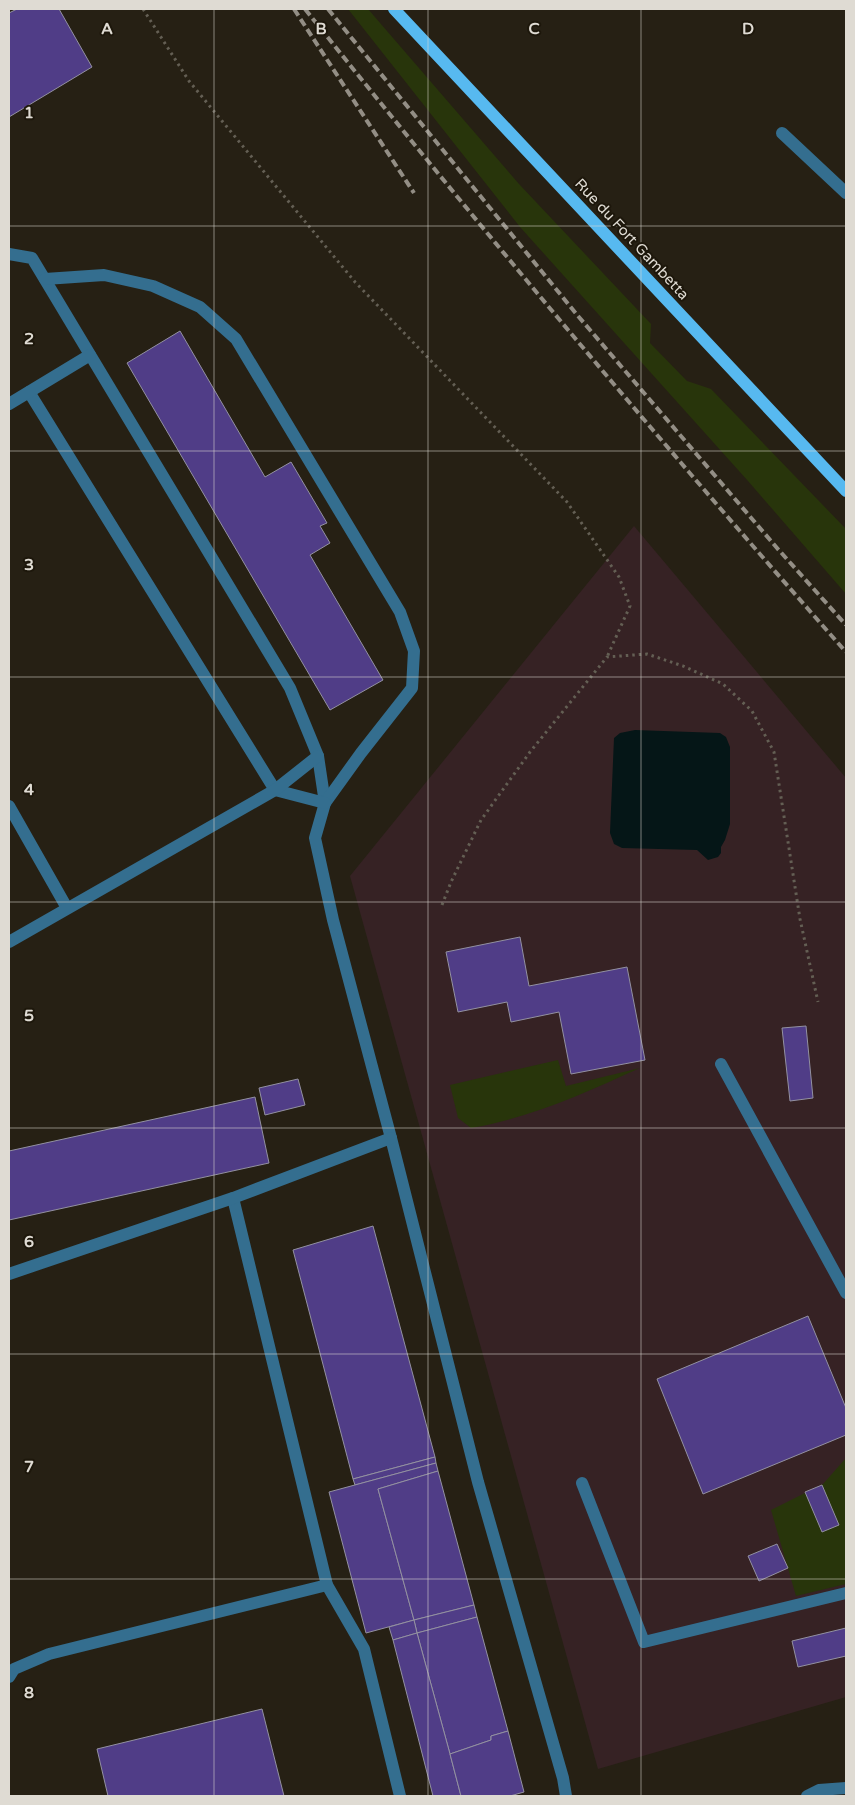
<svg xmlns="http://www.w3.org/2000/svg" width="855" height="1805" font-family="'Varela Round',sans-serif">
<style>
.industrial{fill:#362224}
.green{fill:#28350b}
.water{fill:#051617}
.building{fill:#503d87;stroke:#9391a1}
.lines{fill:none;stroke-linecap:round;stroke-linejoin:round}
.path{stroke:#645f54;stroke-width:3;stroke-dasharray:2.5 4;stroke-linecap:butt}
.minor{stroke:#346e8f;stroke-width:12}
.major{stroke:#57b9f0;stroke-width:12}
.rail{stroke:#938e85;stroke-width:4;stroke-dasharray:8 4;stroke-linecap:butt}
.grid{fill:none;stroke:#dfdbd3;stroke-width:1;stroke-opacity:0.55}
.labels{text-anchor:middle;stroke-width:4;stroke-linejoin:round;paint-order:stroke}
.street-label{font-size:15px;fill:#dfdbd3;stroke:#1d170b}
.grid-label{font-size:16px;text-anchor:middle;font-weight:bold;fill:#dfdbd3;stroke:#1d170b;stroke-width:4;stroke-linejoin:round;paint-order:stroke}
</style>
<rect width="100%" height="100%" fill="#262014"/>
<path class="industrial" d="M634 526 846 778V1697L598 1769 350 876Z"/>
<g class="green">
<path d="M348 9H368L519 184 651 324 650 343 687 381 711 389 846 529V594L748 481 520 227Z"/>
<path d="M558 1060 566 1086 640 1068C585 1093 530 1118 471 1128L458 1118 450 1085Z"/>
<path d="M846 1458V1584L796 1596 771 1510 823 1484Z"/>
</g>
<path class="water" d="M635 730 720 733 726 737 730 747V824L725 840 721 847V853L718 857 708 860 697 850 622 848 614 844 610 833 614 738 620 733Z"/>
<g class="building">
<path d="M17 9H59L92 67 9 117V13Z"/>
<path d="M180 331 265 477 291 462 327 523 320 526 330 543 310 555 383 680 330 710 127 363Z"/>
<path d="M520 937 529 986 627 967 645 1060 571 1074 559 1012 511 1022 507 1002 458 1012 446 952Z"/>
<path d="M806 1026 813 1098 790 1101 782 1028Z"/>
<path d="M298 1079 305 1105 265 1115 259 1088Z"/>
<path d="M255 1097 269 1163 9 1220V1151Z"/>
<path d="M373 1226 435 1457 353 1479 293 1250Z"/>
<path d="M808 1316 846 1408V1435L703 1494 657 1379Z"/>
<path d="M435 1457 436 1463 355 1485 353 1479Z"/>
<path d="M436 1463 438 1471 378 1489 414 1620 366 1633 329 1492Z"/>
<path d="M438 1471 474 1605 414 1620 378 1489Z"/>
<path d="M822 1485 839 1525 822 1532 805 1492Z"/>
<path d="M777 1544 788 1568 759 1581 748 1556Z"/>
<path d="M474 1605 477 1617 417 1633 414 1620Z"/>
<path d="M477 1617 508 1731 491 1736V1740L450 1754 417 1633Z"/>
<path d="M414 1620 417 1633 393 1640 389 1627Z"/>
<path d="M846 1628V1656L798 1667 792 1641Z"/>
<path d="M417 1633 450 1754 461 1796H433L393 1640Z"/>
<path d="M262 1709 284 1796H108L97 1749Z"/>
<path d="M508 1731 524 1792 510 1796H461L450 1754 491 1740V1736Z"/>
</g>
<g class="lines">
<g class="path">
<path d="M143 9 189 81 355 282 567 502 619 577 630 606 607 657"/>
<path d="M442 905 451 882 481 820 530 752 607 657 647 654 683 666 723 684 752 711 774 752 800 919 818 1002"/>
</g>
<g class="minor">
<path d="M782 133 846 193"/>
<path d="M9 254 32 258 290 688 318 756 325 803"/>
<path d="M45 279 104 275 153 286 200 307 236 339 400 612 414 651 412 688 361 753 325 803 315 838 333 920 391 1138 478 1482 563 1778 566 1796"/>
<path d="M29 392 275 790 325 803"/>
<path d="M9 404 90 355"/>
<path d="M9 806 67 908"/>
<path d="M9 942 275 790 318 756"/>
<path d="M721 1064 846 1293"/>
<path d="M233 1198 327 1585 364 1649 400 1796"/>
<path d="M9 1274 233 1198 391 1138"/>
<path d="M582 1483 644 1642 846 1593"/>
<path d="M9 1677 14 1669 49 1654 327 1585"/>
<path d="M807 1796 819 1790 846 1788"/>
</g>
<path class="major" d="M394 9 846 491"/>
<g class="rail">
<path d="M294 9 414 193"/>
<path d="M305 9C480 228 660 442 846 652"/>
<path d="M328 9 578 316 777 548 846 625"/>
</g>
</g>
<path class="grid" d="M214 9V1796M428 9V1796M641 9V1796M9 226H846M9 451H846M9 677H846M9 902H846M9 1128H846M9 1354H846M9 1579H846"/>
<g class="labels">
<g class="street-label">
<text transform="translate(632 239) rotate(47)" y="5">Rue du Fort Gambetta</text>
</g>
</g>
<g class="grid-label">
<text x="107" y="34">A</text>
<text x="321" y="34">B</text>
<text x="534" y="34">C</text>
<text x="748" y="34">D</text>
<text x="29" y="118">1</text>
<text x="29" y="344">2</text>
<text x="29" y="570">3</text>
<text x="29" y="795">4</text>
<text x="29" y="1021">5</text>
<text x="29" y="1247">6</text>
<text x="29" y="1472">7</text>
<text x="29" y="1698">8</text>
</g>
<rect width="855" height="1805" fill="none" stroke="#dfdbd3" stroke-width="20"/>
</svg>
